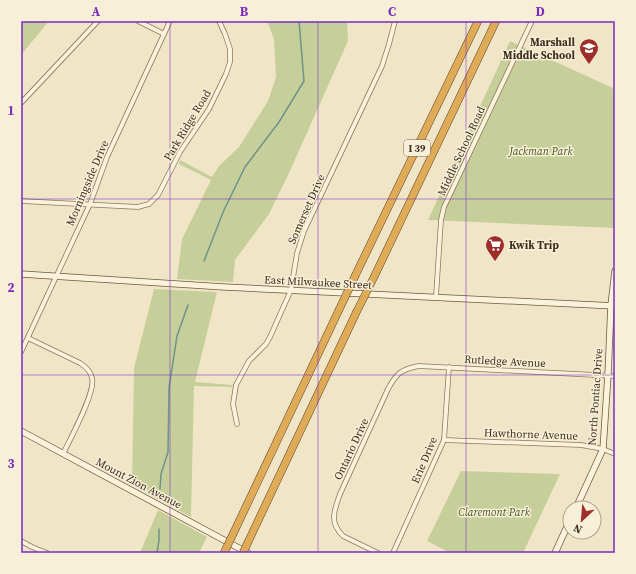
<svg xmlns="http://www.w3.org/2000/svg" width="636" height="574" font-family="'Source Serif 4',serif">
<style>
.green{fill:#c6cf9a}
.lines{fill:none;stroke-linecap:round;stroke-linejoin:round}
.stream{stroke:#6e938b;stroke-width:1.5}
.street-casing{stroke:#8d785b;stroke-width:5.5}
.secondary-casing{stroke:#6e593e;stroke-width:7}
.highway-casing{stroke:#5a462f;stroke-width:8}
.street{stroke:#faf2db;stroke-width:4}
.secondary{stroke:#faf2db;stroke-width:5.5}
.highway{stroke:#e0ab56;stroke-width:7}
.highway-bridge-casing{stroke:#5a462f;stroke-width:8;stroke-linecap:butt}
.highway-bridge{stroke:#e0ab56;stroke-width:7}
.grid{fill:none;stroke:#7b2cbf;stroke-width:1;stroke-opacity:0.55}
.labels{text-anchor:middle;stroke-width:3;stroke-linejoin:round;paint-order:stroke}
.shield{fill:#f7efd7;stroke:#746956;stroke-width:1}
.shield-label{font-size:10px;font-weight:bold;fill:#3c2f1f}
.poi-label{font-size:11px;font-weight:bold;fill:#3c2f1f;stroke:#f7efd7;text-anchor:end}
.street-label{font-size:11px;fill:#3c2f1f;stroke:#f7efd7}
.park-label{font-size:11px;font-style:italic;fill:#4a5925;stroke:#f7efd7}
.neatline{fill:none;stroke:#7b2cbf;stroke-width:1.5}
.grid-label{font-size:13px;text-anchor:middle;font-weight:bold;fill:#7b2cbf}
</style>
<rect width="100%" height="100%" fill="#f0e6c7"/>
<g class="green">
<path d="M21 21H49L21 55Z"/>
<path d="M267 21H347L348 41 289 173 269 214 235 260 233 282 177 279 182 239 211 180 179 164 180 160 212 177 219 166 239 147 268 101 276 77 274 39Z"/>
<path d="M510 41 615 89V228L428 220Z"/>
<path d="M154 289 217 292 195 382 233 385 232 387 194 386 191 517 132 485 134 368Z"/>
<path d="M461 471 560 474 523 553H450L427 541Z"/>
<path d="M158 510 207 537 199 553H140Z"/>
</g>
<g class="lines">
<g class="stream">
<path d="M204 261 224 210 245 167 279 122 304 81 299 21"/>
<path d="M160 489 161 474 168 452 169 388 177 336 188 305"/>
<path d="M157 553 159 540V529"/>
</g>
<g class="street-casing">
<g id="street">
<path d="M138 21 164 34"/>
<path d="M21 103 98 21"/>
<path d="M21 201 138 207 149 204 158 195 180 152 209 109 226 74 230 62V49L225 34 219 21"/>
<path d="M436 297 441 220 444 207 532 21"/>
<path d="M28 338 80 363C86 367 91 371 92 378 96 392 70 439 63 454"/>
<path d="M21 352 90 204 107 157 170 21"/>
<path d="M237 424 233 404 236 385 249 361 266 344 270 337 291 290 297 253 304 231 382 66 389 44 395 21"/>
<path d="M444 440 581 445 603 449 615 454"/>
<path d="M21 541 32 547 47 553"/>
<path d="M378 553 343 536C329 522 334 511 340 494L388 389C396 374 401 369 419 366L615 376"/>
<path d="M393 553 444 440 449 367"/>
</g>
</g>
<g class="secondary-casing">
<g id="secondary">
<path d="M21 274 224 287 615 306"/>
<path d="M21 431 248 553"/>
<path d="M576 508 603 449 608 375 611 305 615 271"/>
<path d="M555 553 570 520"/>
</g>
</g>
<g class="highway-casing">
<g id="highway">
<path d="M356 274 478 21"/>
<path d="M375 275 496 21"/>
<path d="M234 532 338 312"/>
<path d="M249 540 356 313"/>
</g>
</g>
<use href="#street" class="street"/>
<use href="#secondary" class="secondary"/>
<use href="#highway" class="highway"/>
<g class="highway-bridge-casing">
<g id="highway-bridge">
<path d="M338 312 356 274"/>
<path d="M356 313 375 275"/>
<path d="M224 553 234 532"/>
<path d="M243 553 249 540"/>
</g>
</g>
<use href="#highway-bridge" class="highway-bridge"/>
</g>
<path class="grid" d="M170 21V553M318 21V553M466 21V553M21 199H615M21 375H615"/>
<defs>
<g id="school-pin" transform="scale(1)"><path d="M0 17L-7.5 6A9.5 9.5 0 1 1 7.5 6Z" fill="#9e2e29" stroke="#f7efd7"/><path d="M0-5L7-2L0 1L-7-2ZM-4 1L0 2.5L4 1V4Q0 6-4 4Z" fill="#fff"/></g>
<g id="supermarket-pin" transform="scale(1)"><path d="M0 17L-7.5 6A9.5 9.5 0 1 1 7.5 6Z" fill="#9e2e29" stroke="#f7efd7"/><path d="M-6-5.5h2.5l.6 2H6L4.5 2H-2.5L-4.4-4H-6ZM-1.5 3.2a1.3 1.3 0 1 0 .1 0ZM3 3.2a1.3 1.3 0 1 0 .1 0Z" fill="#fff"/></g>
</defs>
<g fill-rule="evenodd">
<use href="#school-pin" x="589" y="48"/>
<use href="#supermarket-pin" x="495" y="245"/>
</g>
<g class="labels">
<rect class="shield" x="404" y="140" width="26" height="16" rx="3"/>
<g class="shield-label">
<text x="417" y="152">I 39</text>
</g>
<g class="poi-label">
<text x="575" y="46">Marshall<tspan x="575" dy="13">Middle School</tspan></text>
<text x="509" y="249" text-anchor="start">Kwik Trip</text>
</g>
<g class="street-label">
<text transform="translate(187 125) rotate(-59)" y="4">Park Ridge Road</text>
<text transform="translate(461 151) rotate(-65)" y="4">Middle School Road</text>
<text transform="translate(87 183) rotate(-67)" y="4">Morningside Drive</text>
<text transform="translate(306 209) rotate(-66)" y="4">Somerset Drive</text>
<text transform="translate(318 282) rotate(3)" y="4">East Milwaukee Street</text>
<text transform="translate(505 361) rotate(3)" y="4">Rutledge Avenue</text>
<text transform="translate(595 397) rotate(-86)" y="4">North Pontiac Drive</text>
<text transform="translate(531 434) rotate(2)" y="4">Hawthorne Avenue</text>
<text transform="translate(351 449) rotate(-65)" y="4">Ontario Drive</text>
<text transform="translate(424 460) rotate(-67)" y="4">Erie Drive</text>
<text transform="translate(139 483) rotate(28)" y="4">Mount Zion Avenue</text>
</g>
<g class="park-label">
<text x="541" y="155">Jackman Park</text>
<text x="494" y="516">Claremont Park</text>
</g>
</g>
<rect width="636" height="574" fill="none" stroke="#f7efd7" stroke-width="44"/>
<g transform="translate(582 520) rotate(206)"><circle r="19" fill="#f7efd7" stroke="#aca28d"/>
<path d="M0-3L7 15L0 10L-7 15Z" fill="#9e2e29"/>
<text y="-6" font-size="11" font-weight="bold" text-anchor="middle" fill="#3c2f1f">N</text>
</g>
<rect x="22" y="22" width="592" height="530" class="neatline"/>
<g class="grid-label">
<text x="96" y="16">A</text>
<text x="244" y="16">B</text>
<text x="392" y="16">C</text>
<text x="540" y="16">D</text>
<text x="11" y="115">1</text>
<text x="11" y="292">2</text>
<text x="11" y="468">3</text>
</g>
</svg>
